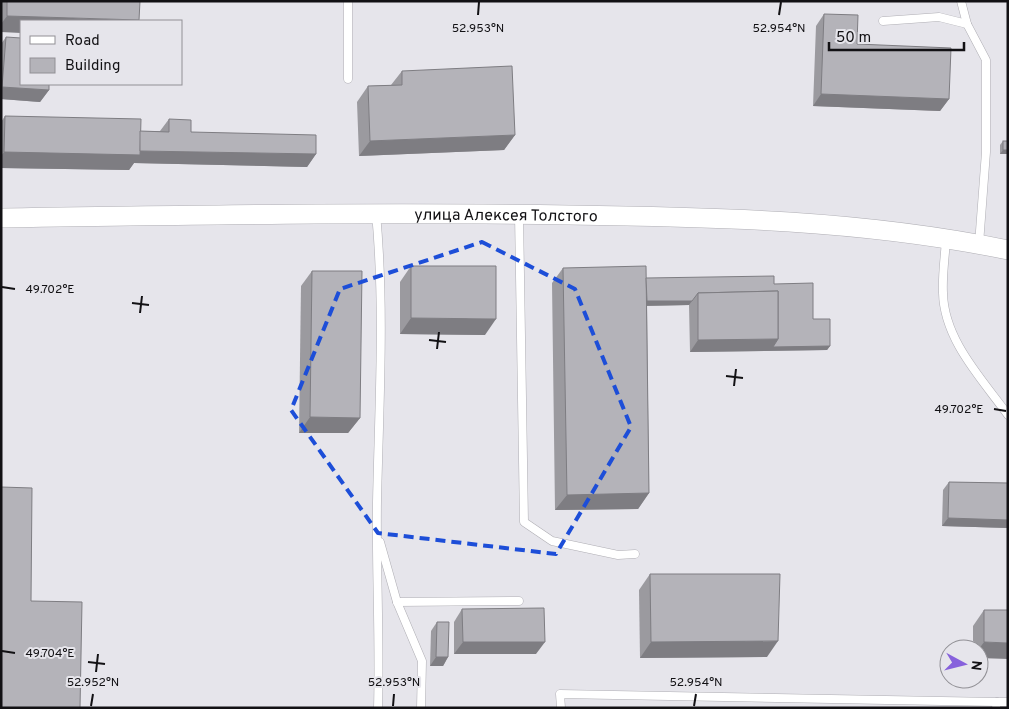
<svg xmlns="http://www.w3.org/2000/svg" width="1009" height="709" font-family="Overpass,sans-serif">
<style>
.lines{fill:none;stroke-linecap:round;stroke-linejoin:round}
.service-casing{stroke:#afaeb4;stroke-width:9}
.tertiary-casing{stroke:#afaeb4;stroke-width:20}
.service{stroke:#fff;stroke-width:8}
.tertiary{stroke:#fff;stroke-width:19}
.wall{fill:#9b9a9f}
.shaded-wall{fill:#7e7d82}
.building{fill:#b4b3b9;stroke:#7e7d82}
.marked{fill:none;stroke:#1d4ed8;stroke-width:4;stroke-dasharray:10 6;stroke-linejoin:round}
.ticks{fill:none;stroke:#121114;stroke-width:2}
.labels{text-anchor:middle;stroke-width:4;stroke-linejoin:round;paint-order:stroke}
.street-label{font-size:16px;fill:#121114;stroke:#e6e5eb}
.ticks-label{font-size:12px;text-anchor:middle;fill:#121114;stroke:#e6e5eb;stroke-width:4;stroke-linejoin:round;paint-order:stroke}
</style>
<rect width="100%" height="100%" fill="#e6e5eb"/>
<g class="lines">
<g class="service-casing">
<g id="service">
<path d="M348 1V79"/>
<path d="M961 1 967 24"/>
<path d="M883 21 939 17 967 24 986 60V152L979 244"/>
<path d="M376 213C385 309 379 406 377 502 376 571 380 639 378 708"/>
<path d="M519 214 524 522 552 541 618 555 635 554"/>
<path d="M946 239C945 257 942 276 943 293 944 340 982 379 1008 415"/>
<path d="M380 542 397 602 422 661 421 708"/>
<path d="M397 602 519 601"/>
<path d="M561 708 560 694 997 702"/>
<path d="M996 708 997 702H1008"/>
</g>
</g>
<g class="tertiary-casing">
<g id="tertiary">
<path id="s1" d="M1 218C191 215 380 212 569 215 716 217 863 220 1008 250"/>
</g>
</g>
<use href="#service" class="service"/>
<use href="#tertiary" class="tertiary"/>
</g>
<g class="wall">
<path d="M1 1H140L1 32Z"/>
<path d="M824 14 857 44 949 99 940 111 813 106 816 26Z"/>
<path d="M6 37 49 90 40 102 1 99V44Z"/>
<path d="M402 71 515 135 504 150 359 156 357 102 368 86 391 85Z"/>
<path d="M5 116 140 131H160L169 119 191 132 316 154 307 167 134 163 129 170 1 168V122Z"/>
<path d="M1003 141 1008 154H1000V145Z"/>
<path d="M411 266 485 335 400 334V282Z"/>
<path d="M563 268 646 278 774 284 813 319 830 346 827 350 690 352 689 305 647 306 649 493 638 509 555 510 552 283Z"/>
<path d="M312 271 360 418 348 433H299L301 286Z"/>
<path d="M949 482 1008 483V528L942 526 943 490Z"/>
<path d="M650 574 767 657 640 658 639 590Z"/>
<path d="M462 609 536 654H454V622Z"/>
<path d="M984 610H1008L979 658V649H973V626Z"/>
<path d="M437 622 448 657 443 666H430L431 631Z"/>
</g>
<g class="shaded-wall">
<path d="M7 16 139 20V21H21V33L1 32V24Z"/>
<path d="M2 87 49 90 40 102 1 99V88Z"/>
<path d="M821 94 949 99 940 111 813 106Z"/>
<path d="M515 135 504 150 359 156 370 141Z"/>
<path d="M1003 150H1008V154H1000Z"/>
<path d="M138 151 316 154 307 167 134 163 129 170 1 168V156L4 152Z"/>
<path d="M638 301H692L689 305 635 306Z"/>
<path d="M411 318 496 319 485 335 400 334Z"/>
<path d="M778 339 830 346 827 350 690 352 698 340Z"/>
<path d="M310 417 360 418 348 433H299Z"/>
<path d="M649 493 638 509 555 510 567 495Z"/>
<path d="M948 518 1008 520V528L942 526Z"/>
<path d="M778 641 767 657 640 658 651 642Z"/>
<path d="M463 642H545L536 654H454Z"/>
<path d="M984 642 1008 643V659L979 658V649Z"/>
<path d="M436 657H448L443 666H430Z"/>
</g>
<g class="building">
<path d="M7 1H140L139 20 7 16Z"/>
<path d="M824 14 858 15 857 44 951 48 949 99 821 94Z"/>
<path d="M6 37 21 38V84H49V90L2 87Z"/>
<path d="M512 66 515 135 370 141 368 86 402 85V71Z"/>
<path d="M5 116 141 119 140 155 4 152Z"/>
<path d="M169 119 191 120V132L316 135V154L140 151V131L169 132Z"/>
<rect x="1003" y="141" width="5" height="9"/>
<path d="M411 266H496V319L411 318Z"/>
<path d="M646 266 649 493 567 495 563 268Z"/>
<path d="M312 271H362L360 418 310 417Z"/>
<path d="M774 276V284L813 283V319H830V346L773 347 778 339V291L698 293 692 301H647L646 278Z"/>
<path d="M778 291V339L698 340V293Z"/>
<path d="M949 482 1008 483V520L948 518Z"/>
<path d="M1 487 32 488 31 601 82 602 80 708H1Z"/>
<path d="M650 574H780L778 641 651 642Z"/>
<path d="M544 608 545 642H463L462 609Z"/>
<path d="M984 610H1008V643L984 642Z"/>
<path d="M437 622H449L448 657H436Z"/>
</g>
<path class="marked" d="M482 242 575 289 631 427 556 554 378 533 291 410 340 289Z"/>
<path class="ticks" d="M478 15 479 2M779 15 781 2M2 287 15 289M132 303 149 305M140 313 142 296M429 340 446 342M437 349 439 332M726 376 743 378M734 386 736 369M994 409 1006 411M2 651 15 653M88 662 105 664M96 672 98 654M91 706 93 694M393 706 394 694M694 706 696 694"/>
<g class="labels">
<g class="street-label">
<text dy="6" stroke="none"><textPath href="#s1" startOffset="505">улица Алексея Толстого</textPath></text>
</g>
</g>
<g class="ticks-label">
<text x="478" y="32">52.953°N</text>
<text x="779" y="32">52.954°N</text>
<text x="50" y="293">49.702°E</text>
<text x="959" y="413">49.702°E</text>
<text x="50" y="657">49.704°E</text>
<text x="93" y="686">52.952°N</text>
<text x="394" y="686">52.953°N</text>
<text x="696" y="686">52.954°N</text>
</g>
<rect width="1009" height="709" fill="none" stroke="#121114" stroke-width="5"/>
<rect x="20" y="20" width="162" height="65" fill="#e6e5eb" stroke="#919095"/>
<rect x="30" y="36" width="25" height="8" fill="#ffffff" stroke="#919095"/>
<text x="65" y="45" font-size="15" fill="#121114">Road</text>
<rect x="30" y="58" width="25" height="15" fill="#b4b3b9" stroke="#919095"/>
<text x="65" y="70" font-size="15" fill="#121114">Building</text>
<g transform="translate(964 664) rotate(97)"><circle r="24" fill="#e6e5eb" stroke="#919095"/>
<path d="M0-4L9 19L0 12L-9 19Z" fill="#8761dc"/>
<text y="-8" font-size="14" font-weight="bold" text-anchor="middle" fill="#121114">N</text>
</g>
<path d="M829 42v8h135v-8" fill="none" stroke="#121114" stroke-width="2.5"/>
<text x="836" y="42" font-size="15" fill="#121114" stroke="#e6e5eb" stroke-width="4" paint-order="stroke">50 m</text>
</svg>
